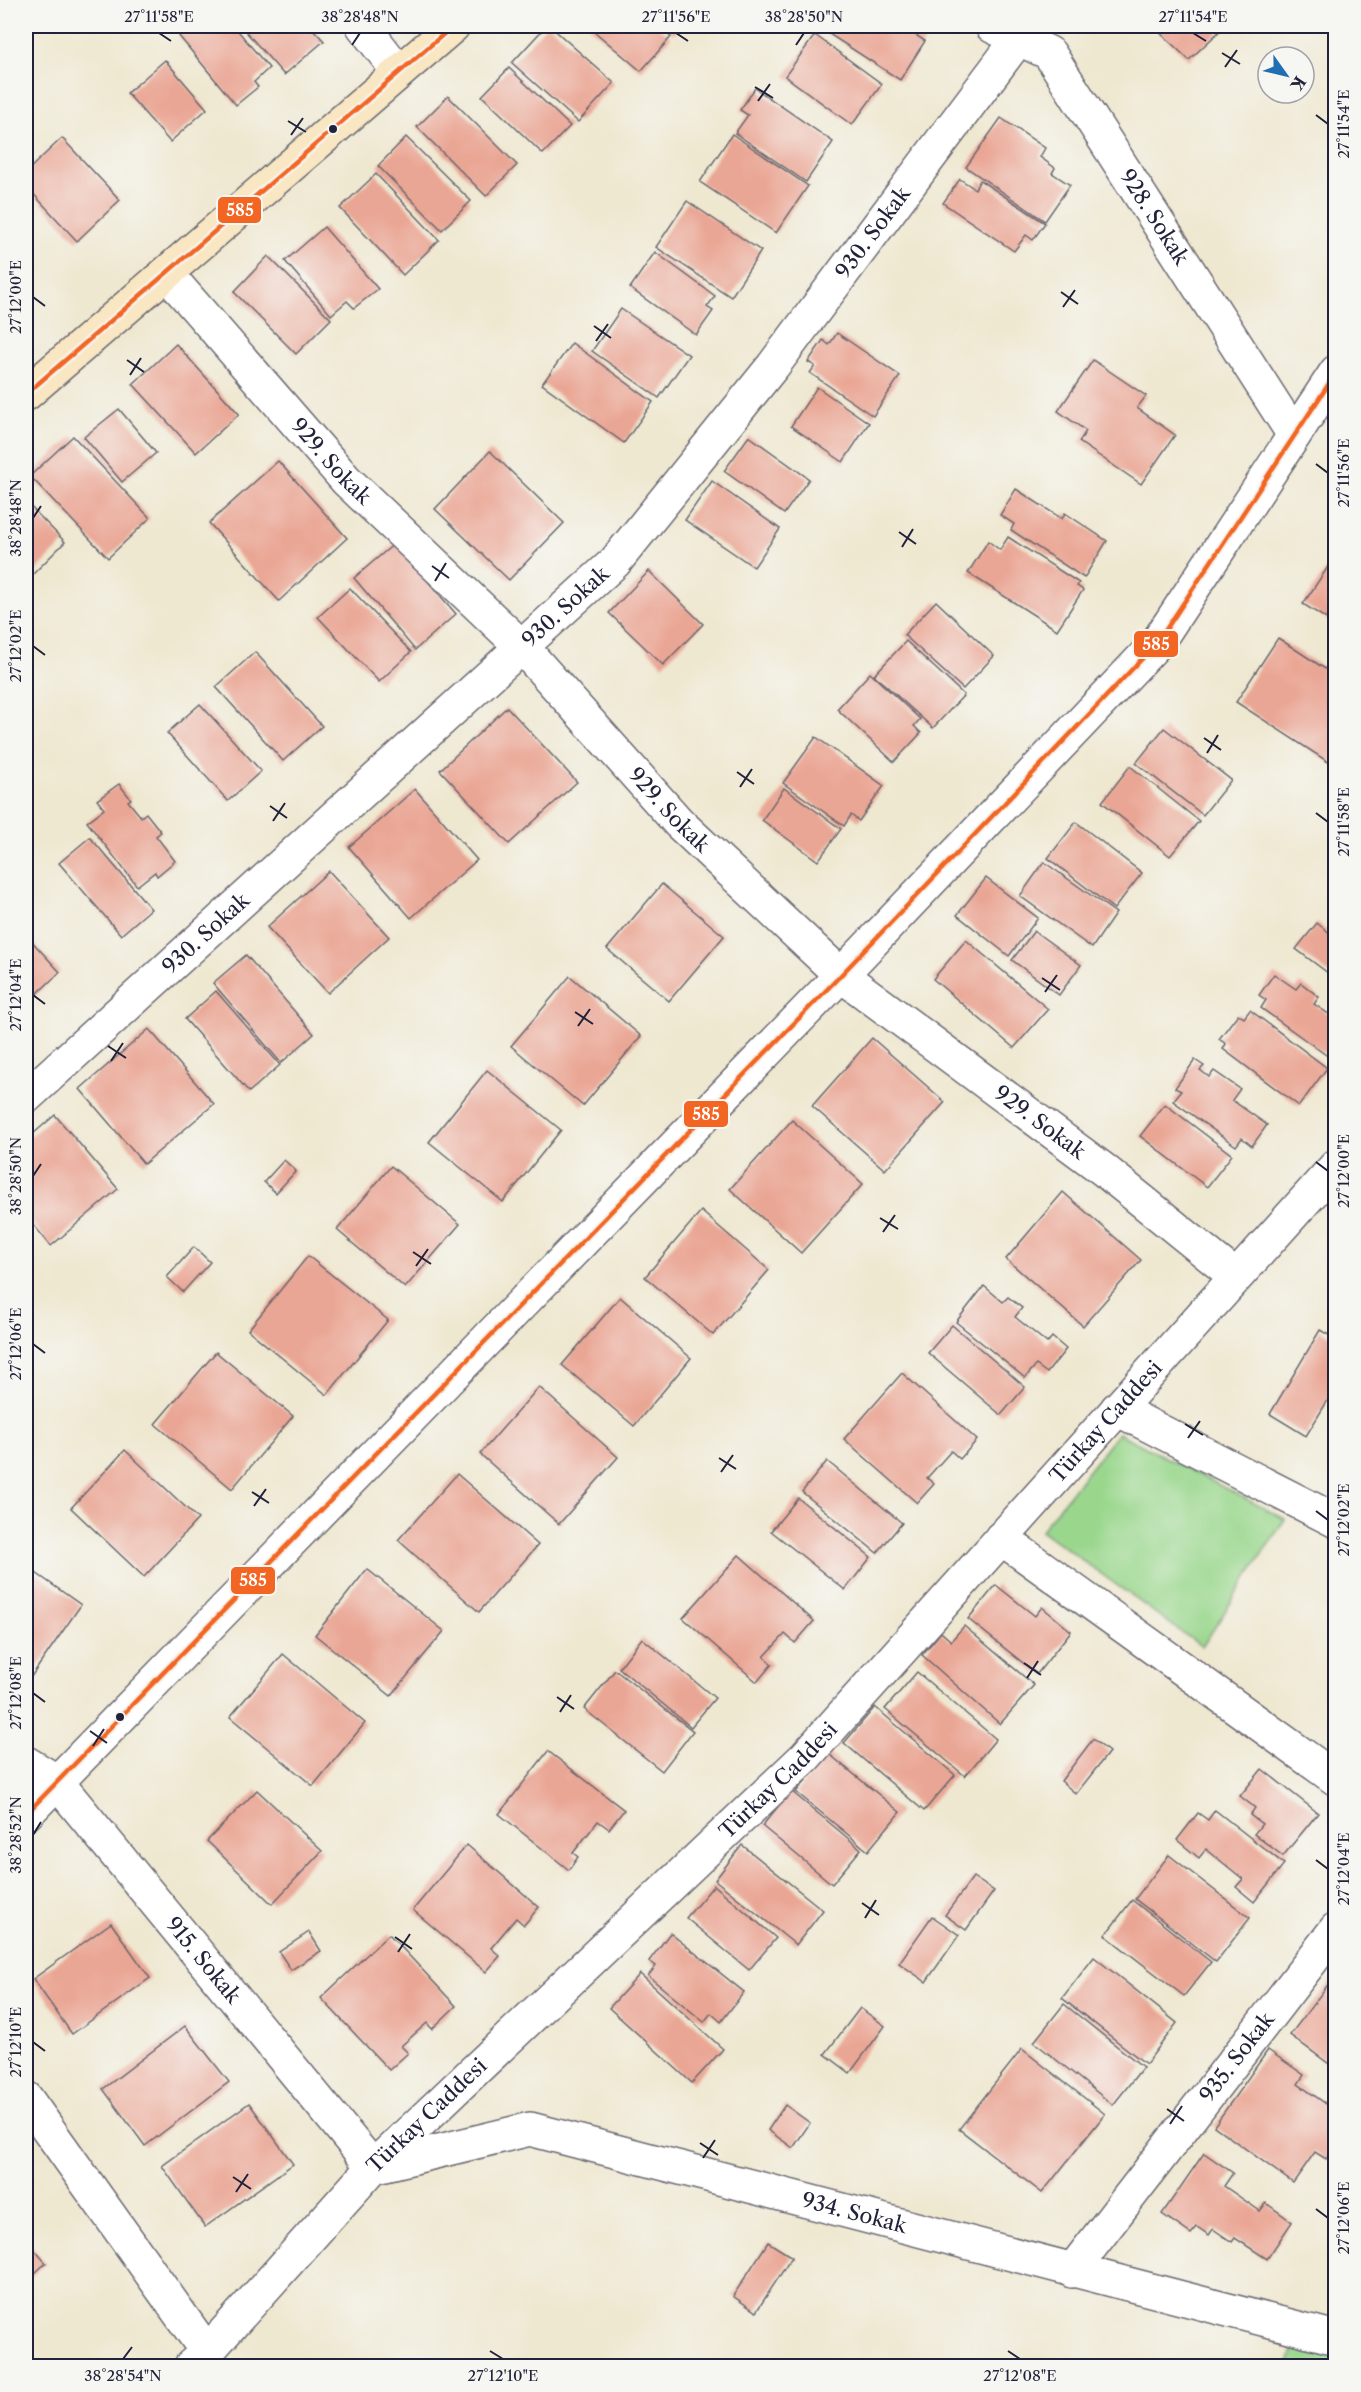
<svg xmlns="http://www.w3.org/2000/svg" width="1361" height="2392" font-family="'Libre Caslon Text',serif">
<style>
.green{fill:#9ad78d;stroke:#5e7c64;stroke-width:1.5}
.building{fill:#eaa694}
.lines{fill:none;stroke-linecap:round;stroke-linejoin:round}
.minor-casing{stroke:#6a6770;stroke-width:36}
.tertiary-casing{stroke:#6a6770;stroke-width:36}
.secondary-casing{stroke:#6a6770;stroke-width:36}
.minor{stroke:#fff;stroke-width:33}
.tertiary{stroke:#fff;stroke-width:33}
.secondary{stroke:#f9e7c3;stroke-width:33}
.bus-1-casing{stroke:#f6f6f2;stroke-width:9}
.bus-1{stroke:#f26522;stroke-width:4.5}
.ticks{fill:none;stroke:#22223b;stroke-width:2}
.bus-dot{fill:#22223b;stroke:#f6f6f2;stroke-width:2}
.labels{text-anchor:middle;stroke-width:4.5;stroke-linejoin:round;paint-order:stroke}
.street-label{font-size:21px;fill:#22223b;stroke:#f6f6f2}
.line-badge{stroke:#f6f6f2;stroke-width:2}
.badge-label{font-size:16px;text-anchor:middle;font-weight:bold;fill:#fff}
.neatline{fill:none;stroke:#22223b;stroke-width:2}
.ticks-label{font-size:15px;text-anchor:middle;fill:#22223b}
</style>
<rect width="100%" height="100%" fill="#f6f6f2"/>
<filter id="ink" filterUnits="userSpaceOnUse"><feTurbulence type="fractalNoise" baseFrequency=".0167" numOctaves="2"/><feDisplacementMap in="SourceGraphic" scale="12" xChannelSelector="R" yChannelSelector="G"/><feConvolveMatrix kernelMatrix="1 2 1 2 8 2 1 2 1" color-interpolation-filters="sRGB"/></filter>
<filter id="wash" filterUnits="userSpaceOnUse"><feTurbulence type="fractalNoise" baseFrequency=".008" numOctaves="4" result="noise"/><feDisplacementMap in="SourceGraphic" scale="24" xChannelSelector="R" yChannelSelector="G"/><feGaussianBlur stdDeviation="1.35" result="paint"/><feColorMatrix in="noise" values="0 0 0 0 0 0 0 0 0 0 0 0 0 0 0 0 0 1.4 0 .05"/><feComposite in="paint" operator="in"/></filter>
<g filter="url(#wash)">
<rect width="100%" height="100%" fill="#efe8d1"/>
<g class="green">
<path d="M1118 1433 1285 1519 1202 1647 1041 1530Z"/>
<path d="M1294 2341 1335 2350V2366H1288Z"/>
</g>
<g id="blocks">
<g class="building">
<path d="M192 26H234L269 68 254 82 258 87 236 105 179 36Z"/>
<path d="M241 26H310L324 41 284 75Z"/>
<path d="M546 26H550L614 83 578 122 512 63Z"/>
<path d="M588 26H657L671 37 641 71Z"/>
<path d="M665 26H681L674 34Z"/>
<path d="M829 26H902L925 41 900 80 826 32Z"/>
<path d="M1153 26H1225L1189 60Z"/>
<path d="M815 35 882 84 852 125 785 76Z"/>
<path d="M165 60 207 109 170 142 127 93Z"/>
<path d="M509 68 570 126 543 154 482 96Z"/>
<path d="M755 88 833 142 806 182 735 133 748 115 740 110Z"/>
<path d="M448 96 517 165 486 196 417 127Z"/>
<path d="M1001 118 1045 148 1040 157 1055 168 1052 173 1070 185 1045 221 966 167Z"/>
<path d="M732 134 808 186 776 233 700 182Z"/>
<path d="M406 137 471 201 442 230 378 166Z"/>
<path d="M62 138 120 200 77 241 26 186V172Z"/>
<path d="M376 174 439 240 403 275 340 208Z"/>
<path d="M960 179 975 189 980 180 1045 223 1033 240 1026 235 1014 251 943 203Z"/>
<path d="M687 201 761 251 731 297 656 247Z"/>
<path d="M324 227 378 289 354 308 347 301 331 315 285 261Z"/>
<path d="M655 252 715 296 707 307 713 311 696 335 630 288Z"/>
<path d="M268 256 331 319 296 354 234 292Z"/>
<path d="M621 309 689 355 659 398 592 351Z"/>
<path d="M837 333 900 376 873 416 810 373 815 366 808 362 823 340 829 345Z"/>
<path d="M572 343 653 402 624 443 542 384Z"/>
<path d="M176 344 239 414 196 453 133 384Z"/>
<path d="M1093 360 1146 396 1137 408 1175 435 1141 484 1079 442 1086 431 1058 411Z"/>
<path d="M817 387 869 423 843 462 791 426Z"/>
<path d="M119 409 156 453 122 482 84 437Z"/>
<path d="M73 436 150 518 108 558 30 476Z"/>
<path d="M749 436 809 479 784 514 724 471Z"/>
<path d="M490 451 564 523 509 580 435 509Z"/>
<path d="M278 461 347 538 279 601 209 523Z"/>
<path d="M712 481 780 529 754 567 685 520Z"/>
<path d="M1016 489 1062 519 1065 513 1107 541 1084 578 1011 530 1014 524 1000 515Z"/>
<path d="M26 502 65 542 26 581Z"/>
<path d="M1008 537 1079 583 1077 586 1083 590 1057 630 968 573 988 541 1000 550Z"/>
<path d="M1336 537V551L1329 548Z"/>
<path d="M395 543 456 614 415 650 354 578Z"/>
<path d="M1336 555V625L1303 604Z"/>
<path d="M649 571 703 624 663 665 609 613Z"/>
<path d="M350 588 411 652 379 682 318 617Z"/>
<path d="M936 601 994 656 963 689 904 635Z"/>
<path d="M1278 638 1336 676V767L1236 702Z"/>
<path d="M906 641 964 695 933 728 874 675Z"/>
<path d="M255 652 322 726 283 761 216 687Z"/>
<path d="M870 673 920 719 914 726 921 733 894 762 837 709Z"/>
<path d="M200 704 261 771 228 801 167 733Z"/>
<path d="M507 707 577 782 509 844 440 770Z"/>
<path d="M1164 728 1231 780 1203 815 1136 763Z"/>
<path d="M816 737 884 786 859 821 851 815 844 826 783 783Z"/>
<path d="M1130 766 1199 821 1170 856 1102 802Z"/>
<path d="M119 784 131 799 128 801 141 817 146 813 161 832 156 836 175 861 157 876 155 872 137 886 87 822 104 809 97 800Z"/>
<path d="M784 788 841 829 818 861 762 820Z"/>
<path d="M415 789 477 860 411 918 349 847Z"/>
<path d="M1076 822 1142 873 1114 909 1048 858Z"/>
<path d="M90 837 151 909 121 935 59 863Z"/>
<path d="M1044 862 1116 913 1092 948 1020 896Z"/>
<path d="M329 871 389 937 328 993 267 927Z"/>
<path d="M986 878 1038 918 1009 956 957 915Z"/>
<path d="M662 884 724 936 669 1001 607 949Z"/>
<path d="M1317 923 1336 938V979L1296 949Z"/>
<path d="M1034 931 1081 965 1059 995 1012 960Z"/>
<path d="M26 935 60 972 26 1004Z"/>
<path d="M966 940 1048 1009 1014 1048 933 979Z"/>
<path d="M246 955 314 1034 281 1063 213 983Z"/>
<path d="M1274 974 1296 989 1301 983 1319 997 1314 1004 1336 1019V1056L1333 1060 1261 1008 1266 1000 1259 995Z"/>
<path d="M570 976 641 1036 583 1106 511 1046Z"/>
<path d="M216 991 280 1065 249 1092 185 1019Z"/>
<path d="M1250 1010 1327 1068 1299 1106 1223 1049 1226 1044 1219 1039 1238 1014 1244 1018Z"/>
<path d="M149 1029 214 1104 144 1164 80 1089Z"/>
<path d="M872 1038 945 1102 885 1170 812 1106Z"/>
<path d="M1195 1060 1204 1066 1200 1070 1209 1077 1214 1071 1240 1089 1232 1100 1267 1125 1252 1146 1242 1138 1236 1146 1173 1101 1181 1091 1175 1088Z"/>
<path d="M487 1070 561 1130 503 1202 429 1142Z"/>
<path d="M1165 1104 1232 1155 1207 1187 1140 1136Z"/>
<path d="M55 1115 118 1189 51 1246 26 1216V1140Z"/>
<path d="M792 1120 863 1184 801 1253 730 1189Z"/>
<path d="M284 1160 296 1171 276 1193 264 1182Z"/>
<path d="M391 1166 460 1224 405 1288 337 1230Z"/>
<path d="M1063 1192 1141 1260 1083 1326 1006 1259Z"/>
<path d="M701 1211 769 1270 713 1335 645 1277Z"/>
<path d="M194 1247 210 1262 183 1292 167 1277Z"/>
<path d="M308 1256 388 1320 327 1395 248 1330Z"/>
<path d="M984 1286 1003 1302 1008 1297 1022 1308 1015 1317 1047 1343 1052 1337 1066 1349 1047 1373 1036 1365 1025 1378 956 1322Z"/>
<path d="M620 1297 691 1358 634 1426 562 1365Z"/>
<path d="M952 1325 1025 1387 1001 1415 928 1353Z"/>
<path d="M1320 1330 1336 1339V1387L1306 1436 1270 1414Z"/>
<path d="M216 1352 293 1416 232 1489 155 1424Z"/>
<path d="M902 1373 977 1440 960 1459 951 1451 927 1478 934 1484 917 1503 844 1439Z"/>
<path d="M539 1387 618 1457 559 1524 480 1454Z"/>
<path d="M125 1450 198 1519 144 1577 71 1508Z"/>
<path d="M827 1461 902 1523 877 1553 802 1492Z"/>
<path d="M457 1474 538 1545 479 1612 398 1540Z"/>
<path d="M798 1498 871 1557 845 1590 771 1531Z"/>
<path d="M739 1555 814 1621 795 1643 785 1634 764 1657 772 1664 757 1682 683 1618Z"/>
<path d="M26 1566 81 1605 26 1684Z"/>
<path d="M367 1569 444 1631 391 1696 315 1635Z"/>
<path d="M996 1585 1035 1616 1042 1607 1071 1631 1037 1674 968 1619Z"/>
<path d="M964 1626 1034 1685 1000 1724 922 1655 941 1632 951 1641Z"/>
<path d="M642 1638 715 1698 691 1727 619 1668Z"/>
<path d="M283 1654 365 1723 313 1786 230 1717Z"/>
<path d="M615 1670 693 1731 662 1771 584 1709Z"/>
<path d="M917 1672 996 1739 965 1776 885 1709Z"/>
<path d="M875 1707 955 1775 924 1811 844 1743Z"/>
<path d="M1093 1739 1109 1752 1076 1794 1061 1781Z"/>
<path d="M548 1751 624 1810 609 1829 598 1821 573 1853 578 1857 569 1870 499 1814Z"/>
<path d="M828 1753 900 1812 868 1851 796 1792Z"/>
<path d="M1262 1769 1318 1813 1283 1856 1254 1834 1262 1824 1250 1815 1255 1808 1240 1796Z"/>
<path d="M257 1790 322 1851 272 1904 207 1841Z"/>
<path d="M791 1791 861 1849 832 1884 762 1826Z"/>
<path d="M1215 1810 1284 1864 1254 1902 1236 1887 1243 1879 1206 1849 1199 1858 1177 1840 1198 1813 1208 1820Z"/>
<path d="M467 1845 539 1907 524 1925 516 1918 491 1948 500 1956 486 1972 413 1910Z"/>
<path d="M742 1845 823 1910 796 1945 715 1880Z"/>
<path d="M1169 1855 1250 1918 1216 1962 1135 1899Z"/>
<path d="M973 1877 994 1891 966 1930 945 1915Z"/>
<path d="M714 1885 776 1938 749 1970 686 1918Z"/>
<path d="M1132 1900 1211 1962 1184 1996 1105 1935Z"/>
<path d="M932 1916 959 1935 926 1982 899 1963Z"/>
<path d="M111 1923 150 1978 72 2034 33 1979Z"/>
<path d="M309 1932 321 1951 291 1970 279 1952Z"/>
<path d="M670 1933 744 1992 721 2022 711 2013 704 2022 648 1976 656 1966 649 1961Z"/>
<path d="M389 1934 456 2006 432 2029 427 2023 401 2046 408 2053 389 2070 321 1998Z"/>
<path d="M1094 1957 1177 2023 1146 2064 1062 1998Z"/>
<path d="M640 1974 723 2049 692 2083 609 2008Z"/>
<path d="M1336 1974V2069L1290 2035Z"/>
<path d="M1064 2004 1143 2067 1113 2105 1034 2042Z"/>
<path d="M860 2008 885 2026 850 2073 825 2054Z"/>
<path d="M185 2026 229 2082 145 2146 103 2089Z"/>
<path d="M1022 2049 1105 2114 1042 2193 959 2129Z"/>
<path d="M1268 2050 1304 2075 1298 2084 1336 2111V2146L1326 2159 1315 2152 1293 2183 1214 2126Z"/>
<path d="M249 2103 293 2164 205 2227 162 2166Z"/>
<path d="M785 2105 810 2123 793 2148 768 2130Z"/>
<path d="M1204 2153 1233 2173 1224 2186 1260 2211 1266 2203 1292 2222 1267 2259 1235 2238 1232 2242 1213 2229 1209 2235 1197 2227 1191 2234 1162 2214Z"/>
<path d="M26 2240 46 2263 26 2281Z"/>
<path d="M768 2242 792 2257 756 2312 733 2296Z"/>
</g>
</g>
</g>
<g filter="url(#ink)">
<use href="#blocks" fill-opacity="0" stroke="#6a6770" stroke-width="1.5"/>
<g class="lines">
<g class="minor-casing">
<g id="minor">
<path d="M363 26 399 72"/>
<path id="s1" d="M992 26 1049 53 1294 435"/>
<path id="s2" d="M167 274 346 480 522 647 679 823 841 975 1104 1170 1235 1276"/>
<path id="s3" d="M26 1097 615 562 773 366 1019 38"/>
<path d="M1117 1409 1336 1521"/>
<path d="M1001 1538 1336 1779"/>
<path id="s4" d="M56 1781 373 2167 530 2129 1336 2338"/>
<path d="M26 2098 207 2352"/>
<path id="s5" d="M1072 2271 1336 1929"/>
</g>
</g>
<g class="tertiary-casing">
<g id="tertiary">
<path d="M26 1763 56 1781"/>
<path d="M26 1814 841 975 1157 643 1336 372"/>
<path id="s6" d="M191 2366 207 2352 373 2167 805 1757 1336 1166"/>
</g>
</g>
<g class="secondary-casing">
<path id="secondary" d="M26 394 453 26"/>
</g>
<use href="#minor" class="minor"/>
<use href="#tertiary" class="tertiary"/>
<use href="#secondary" class="secondary"/>
<g class="bus-1-casing">
<g id="bus-1">
<path d="M26 394 453 26"/>
<path d="M26 1814 841 975 1157 643 1336 373"/>
</g>
</g>
<use href="#bus-1" class="bus-1"/>
</g>
</g>
<path class="ticks" d="M159 33 171 41M676 33 688 41M1193 33 1206 41M352 45 360 33M796 45 804 33M1222 53 1240 64M1225 67 1237 50M755 87 773 98M758 101 770 84M1316 115 1328 124M288 121 306 132M291 135 303 118M1061 292 1078 304M33 297 45 306M1063 307 1075 290M594 326 611 338M596 341 608 324M127 360 144 372M130 375 141 358M1316 464 1328 473M33 518 41 506M899 532 916 544M902 547 913 529M432 566 449 578M435 581 446 563M33 646 45 655M1204 738 1221 750M1207 753 1218 735M737 772 754 784M740 787 752 769M270 806 287 818M1316 813 1328 822M273 821 285 803M1042 978 1060 990M1045 992 1057 975M33 995 45 1004M575 1012 593 1024M578 1026 590 1009M108 1046 126 1058M111 1061 123 1043M1316 1162 1328 1171M33 1176 41 1164M880 1218 898 1229M883 1232 895 1215M413 1252 431 1264M416 1266 428 1249M33 1344 45 1353M1185 1424 1203 1435M1188 1438 1200 1421M719 1458 736 1469M721 1472 733 1455M252 1492 269 1503M254 1506 266 1489M1316 1511 1328 1520M1024 1663 1041 1675M1027 1678 1038 1661M33 1693 45 1702M557 1697 574 1709M560 1712 571 1695M90 1731 107 1743M93 1746 104 1729M33 1835 41 1822M1316 1860 1328 1869M862 1903 879 1915M865 1918 876 1900M395 1937 412 1949M398 1952 410 1934M33 2042 45 2051M1167 2109 1184 2121M1170 2124 1182 2106M700 2143 718 2155M703 2158 715 2140M233 2177 251 2189M236 2192 248 2174M1316 2209 1328 2218M490 2351 503 2359M1008 2351 1020 2359M123 2359 132 2347"/>
<g class="bus-dot">
<circle cx="333" cy="129" r="5"/>
<circle cx="120" cy="1717" r="5"/>
</g>
<g class="labels">
<g class="street-label">
<text dy="7" stroke="none"><textPath href="#s1" startOffset="258">928. Sokak</textPath></text>
<text dy="7" stroke="none"><textPath href="#s3" startOffset="1214">930. Sokak</textPath></text>
<text dy="7" stroke="none"><textPath href="#s2" startOffset="249">929. Sokak</textPath></text>
<text dy="7" stroke="none"><textPath href="#s3" startOffset="729">930. Sokak</textPath></text>
<text dy="7" stroke="none"><textPath href="#s2" startOffset="735">929. Sokak</textPath></text>
<text dy="7" stroke="none"><textPath href="#s3" startOffset="243">930. Sokak</textPath></text>
<text dy="7" stroke="none"><textPath href="#s2" startOffset="1221">929. Sokak</textPath></text>
<text dy="7" stroke="none"><textPath href="#s6" startOffset="1316">Türkay Caddesi</textPath></text>
<text dy="7" stroke="none"><textPath href="#s6" startOffset="830">Türkay Caddesi</textPath></text>
<text dy="7" stroke="none"><textPath href="#s4" startOffset="232">915. Sokak</textPath></text>
<text dy="7" stroke="none"><textPath href="#s5" startOffset="270">935. Sokak</textPath></text>
<text dy="7" stroke="none"><textPath href="#s6" startOffset="344">Türkay Caddesi</textPath></text>
<text dy="7" stroke="none"><textPath href="#s4" startOffset="996">934. Sokak</textPath></text>
</g>
</g>
<g class="line-badge">
<rect x="217" y="196" width="45" height="28" rx="6" fill="#f26522"/>
<rect x="1133" y="630" width="46" height="28" rx="6" fill="#f26522"/>
<rect x="683" y="1100" width="46" height="28" rx="6" fill="#f26522"/>
<rect x="230" y="1566" width="46" height="29" rx="6" fill="#f26522"/>
</g>
<g class="badge-label">
<text x="240" y="216">585</text>
<text x="1156" y="650">585</text>
<text x="706" y="1120">585</text>
<text x="253" y="1586">585</text>
</g>
<rect width="1361" height="2392" fill="none" stroke="#f6f6f2" stroke-width="66"/>
<g transform="translate(1286 75) rotate(124)"><circle r="28" fill="#f6f6f2" stroke="#a1a1a9" stroke-width="1.5"/>
<path d="M0-4.5L10 22L0 15L-10 22Z" fill="#1f6fb2"/>
<text y="-9" font-size="16" font-weight="bold" text-anchor="middle" fill="#22223b">K</text>
</g>
<rect x="33" y="33" width="1295" height="2326" class="neatline"/>
<g class="ticks-label">
<text x="159" y="22">27°11'58"E</text>
<text x="360" y="22">38°28'48"N</text>
<text x="676" y="22">27°11'56"E</text>
<text x="804" y="22">38°28'50"N</text>
<text x="1193" y="22">27°11'54"E</text>
<text transform="translate(1344 124) rotate(-90)" y="5">27°11'54"E</text>
<text transform="translate(16 297) rotate(-90)" y="5">27°12'00"E</text>
<text transform="translate(1344 473) rotate(-90)" y="5">27°11'56"E</text>
<text transform="translate(16 518) rotate(-90)" y="5">38°28'48"N</text>
<text transform="translate(16 646) rotate(-90)" y="5">27°12'02"E</text>
<text transform="translate(1344 822) rotate(-90)" y="5">27°11'58"E</text>
<text transform="translate(16 995) rotate(-90)" y="5">27°12'04"E</text>
<text transform="translate(1344 1171) rotate(-90)" y="5">27°12'00"E</text>
<text transform="translate(16 1176) rotate(-90)" y="5">38°28'50"N</text>
<text transform="translate(16 1344) rotate(-90)" y="5">27°12'06"E</text>
<text transform="translate(1344 1520) rotate(-90)" y="5">27°12'02"E</text>
<text transform="translate(16 1693) rotate(-90)" y="5">27°12'08"E</text>
<text transform="translate(16 1835) rotate(-90)" y="5">38°28'52"N</text>
<text transform="translate(1344 1869) rotate(-90)" y="5">27°12'04"E</text>
<text transform="translate(16 2042) rotate(-90)" y="5">27°12'10"E</text>
<text transform="translate(1344 2218) rotate(-90)" y="5">27°12'06"E</text>
<text x="123" y="2381">38°28'54"N</text>
<text x="503" y="2381">27°12'10"E</text>
<text x="1020" y="2381">27°12'08"E</text>
</g>
</svg>
